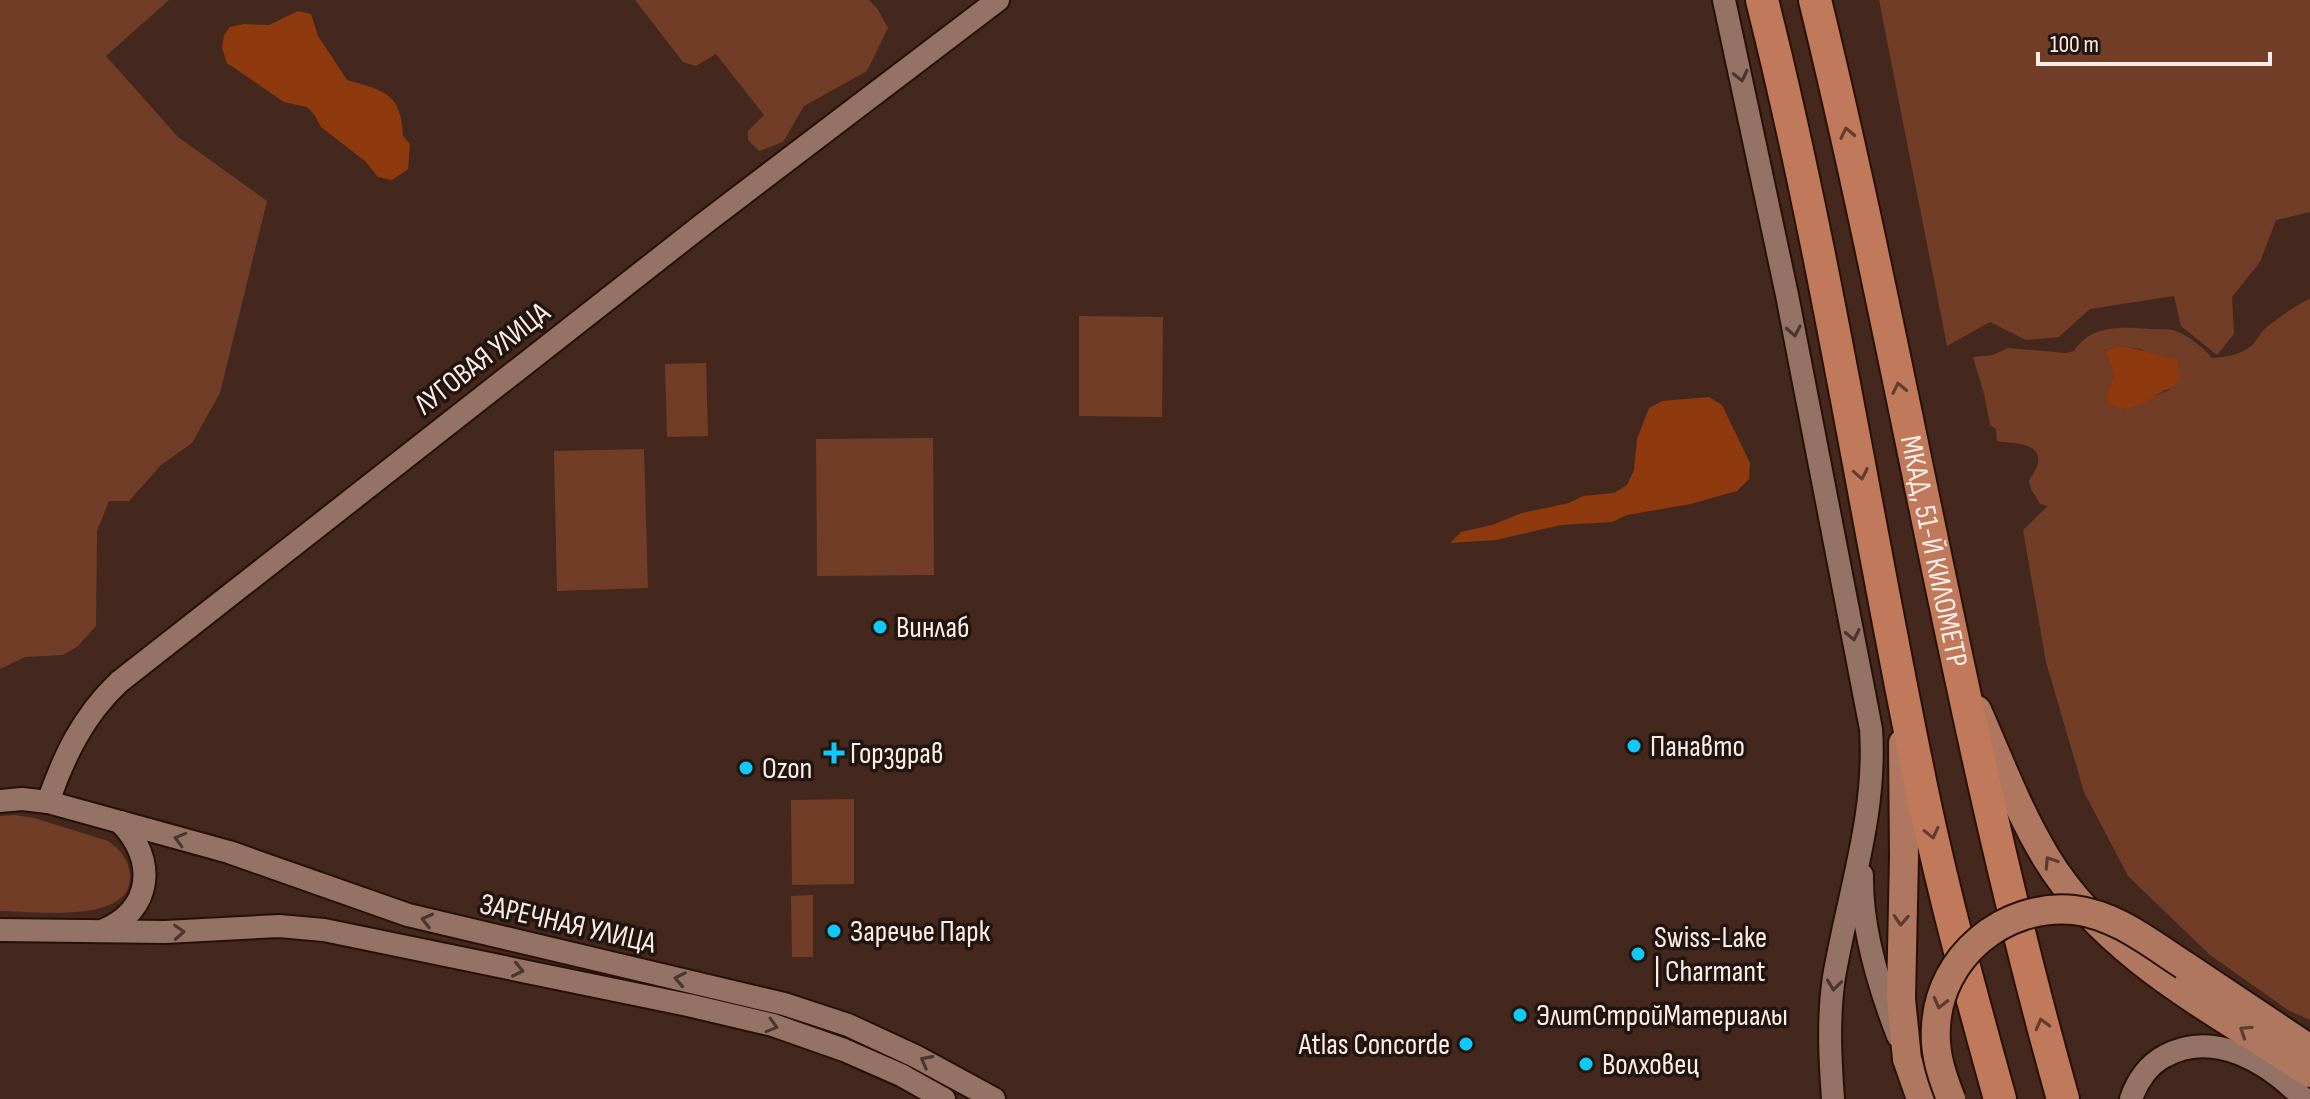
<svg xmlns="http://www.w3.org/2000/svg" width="2310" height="1099" font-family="'Sofia Sans Condensed',sans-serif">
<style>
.green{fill:#723d27;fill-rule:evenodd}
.water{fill:#8e390e}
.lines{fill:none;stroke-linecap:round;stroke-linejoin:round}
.minor-casing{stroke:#291006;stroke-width:26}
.major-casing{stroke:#291006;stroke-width:32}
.highway-casing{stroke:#291006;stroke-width:36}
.minor{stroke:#947366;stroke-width:22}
.major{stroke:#af775f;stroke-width:28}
.highway{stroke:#c1795b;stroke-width:32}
.major-bridge-casing{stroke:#291006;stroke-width:32;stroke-linecap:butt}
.major-bridge{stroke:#af775f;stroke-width:28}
.oneway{stroke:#4a362e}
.oneway2{stroke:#623d2e}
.oneway3{stroke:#5a3c30}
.poi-dot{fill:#0dcafa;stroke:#221510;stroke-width:3}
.labels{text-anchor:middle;stroke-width:7;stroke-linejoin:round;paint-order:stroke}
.street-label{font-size:30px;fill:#fdeee8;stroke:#221510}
.poi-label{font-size:30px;fill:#fdeee8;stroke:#221510;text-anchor:start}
</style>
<rect width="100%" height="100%" fill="#44281d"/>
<g class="green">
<path d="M0 0H169L106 56 178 137 267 201 220 393 192 443 161 465 129 501H109L97 531 96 626 78 646 63 655 25 657 0 669Z"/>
<path d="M635 0H869L877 8 888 28 867 71 804 106 783 142 759 151 748 140V131L764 115 716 54 696 66 683 62Z"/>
<path d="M1879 0H2310V212L2276 220 2260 262 2232 297 2234 334 2217 355 2181 326 2174 296 2090 309 2059 337 2026 340 1990 322 1947 346Z"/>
<path d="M2310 299V1020L2288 1010 2210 955 2128 876 2084 792 2046 662 2023 530 2048 506 2040 504 2031 489 2029 481C2032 475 2037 469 2038 463 2042 441 2010 444 1997 441L1996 429 1990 425 1984 394 1973 357 1993 355 2008 348 2066 353 2074 351C2091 324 2123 327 2150 329 2159 330 2167 328 2176 331 2188 336 2203 347 2212 358 2225 357 2239 355 2250 347 2256 343 2257 337 2262 332 2267 325 2302 301 2310 299ZM2118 346 2141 349 2154 357H2162L2169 390 2124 409 2106 396 2114 374 2104 351Z"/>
<path d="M1079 316 1163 317 1162 417 1079 416Z"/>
<path d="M706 363 708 436 667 437 665 364Z"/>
<path d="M933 438 934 575 817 576 816 439Z"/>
<path d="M644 449 648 588 557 591 554 451Z"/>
<path d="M854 799V884L792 885 791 800Z"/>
<path d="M15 815 34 818 108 841C121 850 129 860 130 876 132 925 32 911 0 911V816Z"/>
<path d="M813 895V957H792L791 896Z"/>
</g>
<g class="water">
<path d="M298 11 311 14 318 36 347 80C385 91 401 93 403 136L410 144 408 169 392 180 378 177 365 161 321 127 314 114 307 107 284 102 227 63 222 48 224 35 230 27 244 24 269 25Z"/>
<path d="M2118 346C2140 348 2156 356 2177 360L2180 379C2174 389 2168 388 2160 393 2145 403 2115 421 2106 396L2114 374 2104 351Z"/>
<path d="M1709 397 1722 405 1750 463 1749 479 1737 491 1691 504 1627 515 1612 522 1561 525 1496 540 1450 543 1461 532 1492 525 1522 513 1569 503 1583 496 1614 493 1627 485 1634 470 1637 439 1649 408 1662 401Z"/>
</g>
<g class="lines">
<g class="minor-casing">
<g id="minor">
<path d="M1724 0 1787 295 1871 729C1877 813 1848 895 1834 977 1828 1017 1830 1059 1833 1099"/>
<path d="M0 801 22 799 48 802 229 852 408 915 784 1004 848 1025 915 1056 994 1099"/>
<path d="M48 802C64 756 83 716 119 682L706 222 998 0"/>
<path d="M1862 875C1861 929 1879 987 1898 1036"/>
<path d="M0 930 165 932 279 926 324 930 688 1005 773 1025 844 1050 901 1075 944 1099"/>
<path d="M102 931C153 910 157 859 120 822"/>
<path d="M2131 1099C2137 1081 2149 1064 2165 1056 2215 1029 2269 1063 2304 1099"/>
</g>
</g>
<g class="major-casing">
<g id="major">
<path d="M1977 710C1999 760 2019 813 2047 859 2108 958 2216 1011 2310 1073"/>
<path d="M1903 743 1904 857 1901 999 1907 1059 1921 1099"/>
<path d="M2184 965 2310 1049"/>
</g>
</g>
<g class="highway-casing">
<g id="highway">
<path d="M1762 0C1826 254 1865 514 1918 771 1940 881 1970 991 2000 1099"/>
<path id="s1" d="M1815 0C1904 365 1961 737 2063 1099"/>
</g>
</g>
<use href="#minor" class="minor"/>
<use href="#major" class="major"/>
<use href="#highway" class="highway"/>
<g class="major-bridge-casing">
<path id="major-bridge" d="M1951 1099C1942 1076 1934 1053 1936 1027 1939 957 2004 903 2074 910 2116 915 2150 943 2184 965"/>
</g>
<use href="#major-bridge" class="major-bridge"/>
</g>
<defs><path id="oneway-chevron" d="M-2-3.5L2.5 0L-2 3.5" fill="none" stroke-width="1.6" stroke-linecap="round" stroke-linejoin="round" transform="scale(2)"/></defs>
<g class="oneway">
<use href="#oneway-chevron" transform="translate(1741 76) rotate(77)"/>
<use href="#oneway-chevron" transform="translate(1794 331) rotate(80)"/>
<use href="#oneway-chevron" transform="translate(1853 635) rotate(78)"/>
<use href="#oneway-chevron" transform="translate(180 839) rotate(-164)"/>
<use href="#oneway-chevron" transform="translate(427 920) rotate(-166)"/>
<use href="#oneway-chevron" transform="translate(179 932) rotate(-3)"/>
<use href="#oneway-chevron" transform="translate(518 970) rotate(12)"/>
<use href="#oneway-chevron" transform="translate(680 979) rotate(-169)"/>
<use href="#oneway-chevron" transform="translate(1834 985) rotate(97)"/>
<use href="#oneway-chevron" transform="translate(772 1026) rotate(16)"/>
<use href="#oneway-chevron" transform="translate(926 1061) rotate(-152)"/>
</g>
<g class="oneway2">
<use href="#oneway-chevron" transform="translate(1847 133) rotate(-102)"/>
<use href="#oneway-chevron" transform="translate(1899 388) rotate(-102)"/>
<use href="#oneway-chevron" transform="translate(1861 474) rotate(79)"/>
<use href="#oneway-chevron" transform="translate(1932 833) rotate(77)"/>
<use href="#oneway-chevron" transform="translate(2042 1024) rotate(-105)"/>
</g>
<g class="oneway3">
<use href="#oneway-chevron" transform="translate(2050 862) rotate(-123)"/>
<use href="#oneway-chevron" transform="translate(1901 920) rotate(93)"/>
<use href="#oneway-chevron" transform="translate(1940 1003) rotate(104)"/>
<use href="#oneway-chevron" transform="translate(2245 1031) rotate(-147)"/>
</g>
<g class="poi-dot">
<circle cx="880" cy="627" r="8"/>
<circle cx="1634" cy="746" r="8"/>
<path d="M830 741h8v8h8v8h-8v8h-8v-8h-8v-8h8z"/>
<circle cx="746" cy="768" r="8"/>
<circle cx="834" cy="931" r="8"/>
<circle cx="1638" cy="954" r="8"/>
<circle cx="1520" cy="1015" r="8"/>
<circle cx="1466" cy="1044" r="8"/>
<circle cx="1586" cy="1064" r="8"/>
</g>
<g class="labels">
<g class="street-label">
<text transform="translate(482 358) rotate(-38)" y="10">ЛУГОВАЯ УЛИЦА</text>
<text dy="10" stroke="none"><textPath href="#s1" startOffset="564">МКАД, 51-Й КИЛОМЕТР</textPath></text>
<text transform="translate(568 923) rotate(13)" y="10">ЗАРЕЧНАЯ УЛИЦА</text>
</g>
<g class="poi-label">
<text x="896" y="637">Винлаб</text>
<text x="1650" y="756">Панавто</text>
<text x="850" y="763">Горздрав</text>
<text x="762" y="778">Ozon</text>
<text x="850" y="941">Заречье Парк</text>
<text x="1654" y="947">Swiss-Lake<tspan x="1654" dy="34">| Charmant</tspan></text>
<text x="1536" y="1025">ЭлитСтройМатериалы</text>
<text x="1450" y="1054" text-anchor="end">Atlas Concorde</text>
<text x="1602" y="1074">Волховец</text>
</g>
</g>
<path d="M2038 52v12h232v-12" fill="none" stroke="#fdeee8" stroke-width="4"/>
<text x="2050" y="52" font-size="24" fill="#fdeee8" stroke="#221510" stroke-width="6" paint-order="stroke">100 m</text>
</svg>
